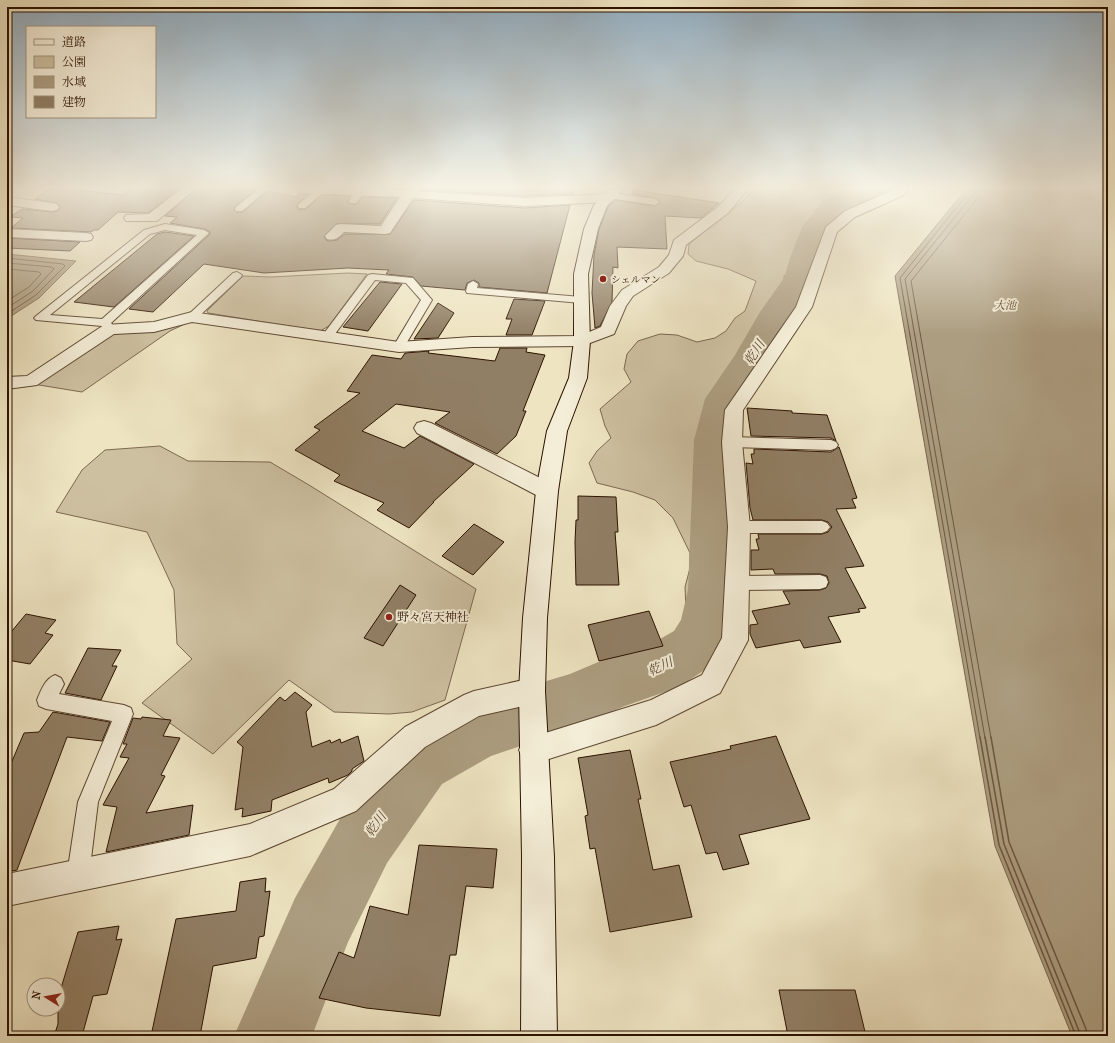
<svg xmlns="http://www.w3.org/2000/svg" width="1115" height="1043" font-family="'IM FELL French Canon','Noto Serif JP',serif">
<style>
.green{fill:#cdc0a1;stroke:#7c6950}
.water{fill:#ac9d80;stroke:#79654d}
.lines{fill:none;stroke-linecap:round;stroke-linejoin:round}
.shore-far1{stroke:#6c5840;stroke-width:1}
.shore{stroke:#6c5840;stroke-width:1.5}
.river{fill:#ac9d80;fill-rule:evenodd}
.building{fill:#917f65;stroke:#2c1200}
.lane-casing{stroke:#5c4630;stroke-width:2}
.street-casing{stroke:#5c4630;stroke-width:2}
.secondary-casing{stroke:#2c1200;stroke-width:2}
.lane{fill:#f4edd7;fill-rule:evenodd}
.street{fill:#f4edd7;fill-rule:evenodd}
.secondary{fill:#f4edd7;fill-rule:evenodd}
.poi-dot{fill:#8f2418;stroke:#f4edd7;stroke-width:1.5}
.labels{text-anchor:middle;stroke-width:4;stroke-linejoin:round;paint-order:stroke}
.far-poi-label{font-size:10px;fill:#2c1200;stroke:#f4edd7;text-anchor:start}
.far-water-label{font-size:11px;font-style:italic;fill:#5f4a33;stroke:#f4edd7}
.poi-label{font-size:12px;fill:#2c1200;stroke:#f4edd7;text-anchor:start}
.water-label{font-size:13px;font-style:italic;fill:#5f4a33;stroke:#f4edd7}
</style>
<rect width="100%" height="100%" fill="#eee4c2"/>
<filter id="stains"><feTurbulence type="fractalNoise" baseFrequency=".005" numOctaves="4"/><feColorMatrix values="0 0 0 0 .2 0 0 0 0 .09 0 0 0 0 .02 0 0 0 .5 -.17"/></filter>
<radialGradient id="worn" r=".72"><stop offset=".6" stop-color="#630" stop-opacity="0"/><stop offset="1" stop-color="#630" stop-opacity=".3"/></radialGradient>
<g class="green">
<path d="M754 189H878L877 190 831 205 815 225 796 272 784 276 785 288 780 300 772 311 757 321 738 370 728 380 719 402 713 425 711 440 709 497 711 567 704 615 696 620 686 610 685 587 690 568V553L673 518 655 500 633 492 597 483 589 463 597 451 611 438 605 426 600 409 631 382 624 369 627 354 638 341 660 334 677 335 697 342 715 338 726 331 735 318 745 311 756 281 728 269 696 261 688 254 689 244 744 200Z"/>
<path d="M348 273 367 274 329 326 320 331 208 313 207 311 243 276 271 277Z"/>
<path d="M187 323 170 331 82 392 33 384 111 333Z"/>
<path d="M160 446 188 461 270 462 309 485 476 589 445 700 412 712 389 714 334 712 289 680 213 754 142 703 192 659 177 644 174 590 147 532 56 512 82 470 105 450Z"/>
</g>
<g class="water">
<path d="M966 189H1108V1036H1072L995 846 895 276Z"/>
<path d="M7 254 76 261 39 298 8 318Z"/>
</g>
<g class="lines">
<g class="shore-far1">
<path d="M969 189 968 193 900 278 980 738"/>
<path d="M974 189 972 196 905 279 985 738"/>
<path d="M980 189 977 199 911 281 991 738"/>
<path d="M7 258 63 264 65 266 36 295 7 314"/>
<path d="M7 263 52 267 54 269 33 291 7 308"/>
<path d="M7 269 39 272 41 274 29 287 7 301"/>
</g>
<g class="shore">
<path d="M980 737 999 845 1076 1036"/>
<path d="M985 737 1004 844 1081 1036"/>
<path d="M991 737 1009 842 1086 1029 1087 1036"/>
</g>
<path class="river" d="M860 189H900L896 195 843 212 831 228 821 255 816 278 794 312 772 357 745 399 736 440 740 590 733 629 725 646 712 665 679 687 625 706 574 728 491 756 442 784 387 863 348 942 312 1036H234L295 898 341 817 398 740 455 711 476 702 570 674 615 655 646 647 674 631 681 620 688 590 694 440 705 399 735 355 760 312 784 278 791 255 802 227 807 221 823 200Z"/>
</g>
<g class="building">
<path d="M49 189H69L123 195 130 189H179L148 213 118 212 98 230H94L91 232 11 228 23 218 10 217 22 209 52 212 58 211 60 206 57 203 35 199Z"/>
<path d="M196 189H257L235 206 234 210 236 212H243L268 191 297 197 298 193 308 195 298 203 297 207 299 210 306 209 322 195 350 196 348 202 350 204H357L362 197 397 198 380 224H336L324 236 326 240 330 241 337 240 345 234H390L414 200 525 208 570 205 547 293 479 287V283L474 280 467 283 465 290 421 286 413 277 386 274 389 270 348 268 264 273 204 264 153 312 129 309 210 234V232L204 229 170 223 177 217 165 216Z"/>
<path d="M421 189H574L573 194 525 196 421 190Z"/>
<path d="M634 190 719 203 701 218 665 216 667 249 617 247 618 268 613 267 612 302 600 326 595 328 592 293 594 255 599 229 608 207 615 200 655 206 660 202 655 198 632 194Z"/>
<path d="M165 232 194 236 114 307 74 302 157 234Z"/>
<path d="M7 238 80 242 70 251 7 248Z"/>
<path d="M380 282 402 284 368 331 343 327Z"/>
<path d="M514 299 545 301 532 335H506L512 319H506Z"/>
<path d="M438 303 454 313 438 338 414 339Z"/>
<path d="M500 348H527L526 352 545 355 523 411H526L516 436 497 454 435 423 450 412 396 404 362 431 404 448 420 436 474 464 433 502H434L409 528 377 510 384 503 334 481 340 475 295 450 320 430 314 427 360 393 347 391 372 355 401 359 405 353 429 351 428 353 495 361Z"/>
<path d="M747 408 792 411V413L827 415 836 441 831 438 751 436Z"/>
<path d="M839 447 857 498 852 499 856 508 836 509 864 566 845 568 866 608 858 609 860 612 828 617 841 642 804 648 800 640 756 648 750 634V625L758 624 752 611 790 604 783 591 820 590 826 588 829 583 827 576 820 574H775L773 569 751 570V550H759L756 539H759L758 534H822L828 532 832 527 828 522 822 520H753L750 508 746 463 753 464 751 454H754V449L831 452Z"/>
<path d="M578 496 616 497 618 532H615L619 585H576L575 542 576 520H578Z"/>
<path d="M474 524 504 542 473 575 442 556Z"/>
<path d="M400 585 416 595 383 646 364 638Z"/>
<path d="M649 611 663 646 599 661 588 625Z"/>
<path d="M26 614 56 620 45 633 53 635 30 664 7 660V637Z"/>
<path d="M88 648 121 650 112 666H117L101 700 65 693Z"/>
<path d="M295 692 312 705 306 712 312 747 330 740 331 743 340 739 341 743 358 736 364 761 352 769V771L348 775 329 783 328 778 272 800 271 811 242 817 243 808 235 810 243 747 237 742 280 697 285 701Z"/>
<path d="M53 712 110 722 102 741 67 737 17 870 7 872V773L24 733 39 732Z"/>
<path d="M142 717 171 720 163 736 180 738 161 775 165 776 146 813 193 805 189 835 106 852 117 807 103 805 129 758 120 757 127 744H123L133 718 141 719Z"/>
<path d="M776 736 810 819 739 835 749 864 723 870 717 852 706 854 691 805 684 807 670 762 731 749 730 746Z"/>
<path d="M630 750 641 799H638L653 870 679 865 692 917 610 932 595 848 590 849 585 816 588 815 578 758Z"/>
<path d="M419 845 497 849 493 888 466 886 456 955H450L440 1016 366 1008 319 998 339 952 354 958 370 906 408 915Z"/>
<path d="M266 878 265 892 270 891 264 936 259 937 256 958 213 966 200 1036H151L176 919 236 911 240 882Z"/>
<path d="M119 926 116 940 122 939 107 994 93 996 82 1036H54L58 1024V998L78 932Z"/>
<path d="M779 990H855L866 1036H788Z"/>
</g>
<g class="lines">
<g class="lane-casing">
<g id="lane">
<path d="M259 189H268L242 211H236L235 209 236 207Z"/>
<path d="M318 189 326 190 305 208H299L298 206 299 204Z"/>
<path d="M360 189 363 190 364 192 356 203H350L349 201C352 197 355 191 360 189Z"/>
<path d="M412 189H420L415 196 412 197 408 194Z"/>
<path d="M612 193 655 199 659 202 655 205 609 198 608 196Z"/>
<path d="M165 224 204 230 209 233 111 323 116 329 114 331H106L102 326 36 320 34 318 36 316 144 230ZM165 230 197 235 102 319 50 315 150 234Z"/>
<path d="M237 272 242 275 241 277 196 319H188L186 317 188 315 233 273Z"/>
<path d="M372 274 413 278 432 300 403 349H395L393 347 421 300 406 283 375 280 332 338H324L322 336 368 275Z"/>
<path d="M473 281 478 284 477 288 581 297 586 300 581 303 467 293 466 291 468 284Z"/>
<path d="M732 437 831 440 836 442 838 445 836 448 831 450 732 447 727 445 725 442 727 439Z"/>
<path d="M739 521H822L827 523 830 527 827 531 822 533H739L734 531 731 527 734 523Z"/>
<path d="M820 575 826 577 828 582 826 587 820 589 737 590 731 588 729 583 731 578 737 576Z"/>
<path d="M55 675 61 678 64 684 59 694 124 705 131 708 133 714 98 802 89 875 86 883 78 886 70 883 67 875 78 802 112 721 46 709 39 706 37 700C41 690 45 679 55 675Z"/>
</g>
</g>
<g class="street-casing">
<g id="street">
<path d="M181 189H195L157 221H126L124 218 126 215 149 214Z"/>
<path d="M297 189H381L525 198 608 194 613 195 614 198 613 201 608 202 525 206 413 198 390 233 385 234 344 232C338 238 335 241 327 239L325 236 336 225 341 224 381 226 400 197 303 193 299 192Z"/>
<path d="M735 189H748L728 213 686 245 683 256 669 273 633 296 626 306 614 334 582 346 472 347 399 352 192 322 154 332 114 334 37 385 7 389V377L27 376 104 325 154 322 192 312 399 342 472 337 580 336 601 327 610 306 622 290 659 267 669 255 674 240 718 207Z"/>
<path d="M895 189H909L902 196 855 217 837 232 812 307 743 410 742 442 750 527 748 640 720 693 656 725 533 764 523 760 519 750 523 740 651 700 702 675 722 638 728 527 722 442 725 410 796 307 826 227 845 211Z"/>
<path d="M7 197 52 203 57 204 59 207 57 210 52 211 7 205Z"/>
<path d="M7 229 86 233 91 234 93 237 91 240 86 241 7 237Z"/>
<path d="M424 421 431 423 554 485 558 491 554 497 547 499 540 497 417 433 414 428 417 423Z"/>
<path d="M532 678 541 682 545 691 541 700 532 704 479 716 425 747 356 811 250 856 7 906V874L250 824 334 789 405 727 464 695 474 691Z"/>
</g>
</g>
<g class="secondary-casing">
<path id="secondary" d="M610 189H623L607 206 598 229 588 274 590 341 587 378 567 431 558 491 547 618 545 691 554 857 557 1036H521L522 857 519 691 523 618 536 491 547 431 569 378 574 341V274L584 229 594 205Z"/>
</g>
<use href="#lane" class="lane"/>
<use href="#street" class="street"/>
<use href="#secondary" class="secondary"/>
</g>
<linearGradient id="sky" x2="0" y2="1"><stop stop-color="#90abbe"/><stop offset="0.56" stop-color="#f7f3e4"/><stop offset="1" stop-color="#f7f3e4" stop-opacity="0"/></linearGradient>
<rect width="1115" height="335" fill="url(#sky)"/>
<g class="poi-dot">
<circle cx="603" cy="279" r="4"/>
<circle cx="389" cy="617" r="4"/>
</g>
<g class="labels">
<g class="far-poi-label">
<text x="611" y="283">シェルマン</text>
</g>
<g class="far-water-label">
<text x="1005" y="309">大池</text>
</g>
<g class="poi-label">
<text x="397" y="621">野々宮天神社</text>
</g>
<g class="water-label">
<text transform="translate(754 352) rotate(-58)" y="5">乾川</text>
<text transform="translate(660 666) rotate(-25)" y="5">乾川</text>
<text transform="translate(375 824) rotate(-54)" y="5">乾川</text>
</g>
</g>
<rect width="1115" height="1043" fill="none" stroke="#eee4c2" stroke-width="24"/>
<rect x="8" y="8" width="1099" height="1027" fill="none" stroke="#2c1200" stroke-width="2"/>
<rect x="12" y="12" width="1091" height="1019" fill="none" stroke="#2c1200"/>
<rect x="26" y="26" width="130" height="92" fill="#f4edd7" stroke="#a49581"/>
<rect x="34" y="39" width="20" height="6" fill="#f4edd7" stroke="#a49581"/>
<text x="62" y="46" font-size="12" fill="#2c1200">道路</text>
<rect x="34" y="56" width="20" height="12" fill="#cdc0a1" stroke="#a49581"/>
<text x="62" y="66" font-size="12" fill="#2c1200">公園</text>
<rect x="34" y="76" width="20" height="12" fill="#ac9d80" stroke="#a49581"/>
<text x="62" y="86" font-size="12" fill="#2c1200">水域</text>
<rect x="34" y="96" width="20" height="12" fill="#917f65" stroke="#a49581"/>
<text x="62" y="106" font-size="12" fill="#2c1200">建物</text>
<g transform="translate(46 997) rotate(281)"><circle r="19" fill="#f4edd7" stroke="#a49581"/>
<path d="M0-3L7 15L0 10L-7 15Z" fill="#8f2418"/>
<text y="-6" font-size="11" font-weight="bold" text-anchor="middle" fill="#2c1200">N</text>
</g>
<rect width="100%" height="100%" filter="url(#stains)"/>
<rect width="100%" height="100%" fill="url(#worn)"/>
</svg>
